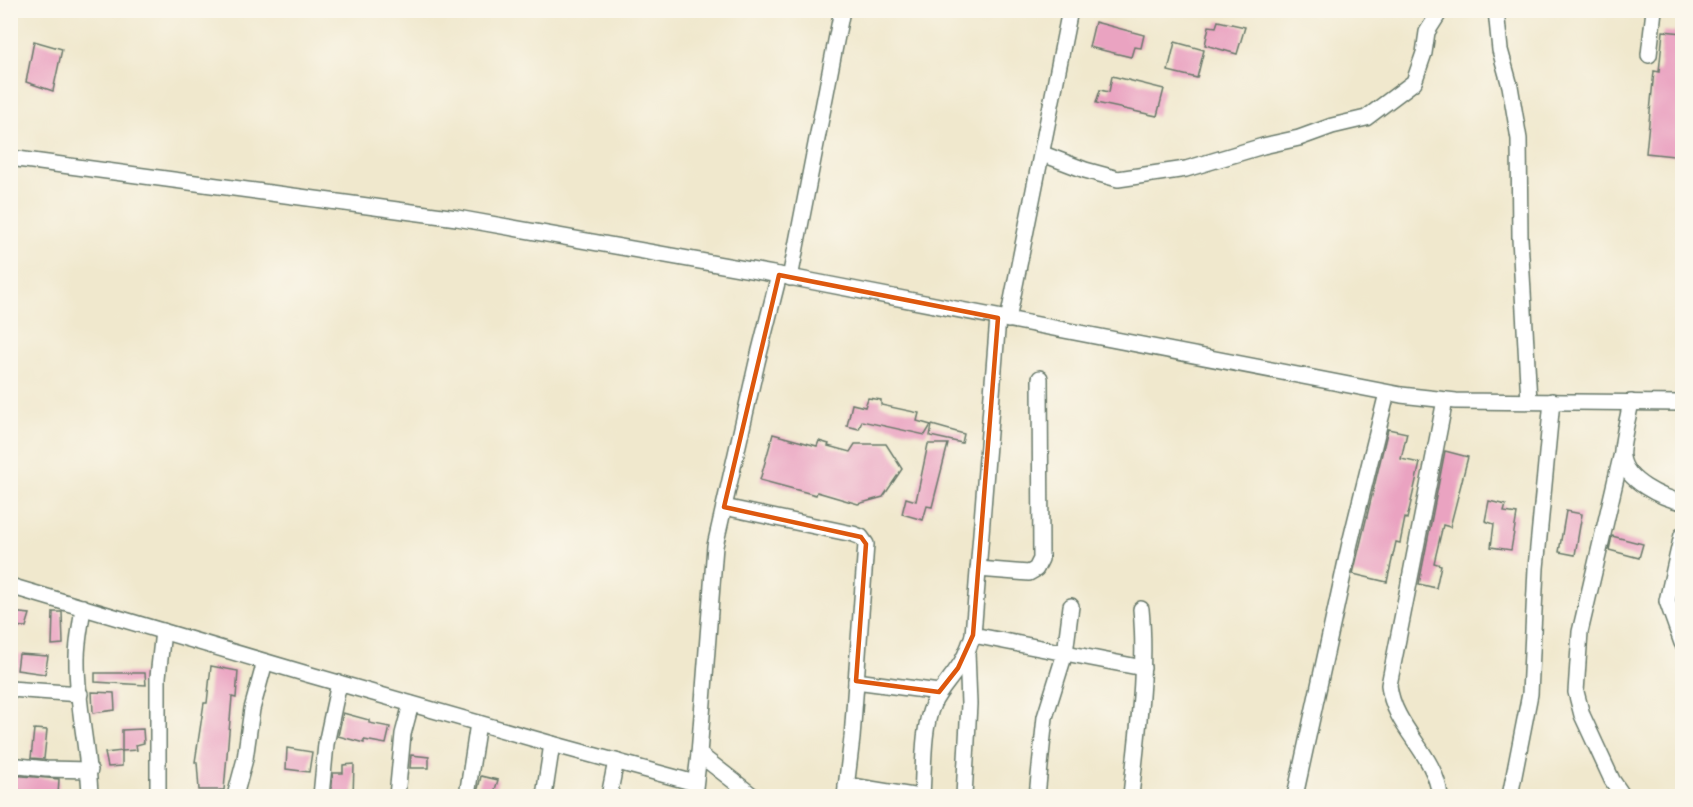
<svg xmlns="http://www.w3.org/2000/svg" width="1693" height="807" font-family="Alegreya,serif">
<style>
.building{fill:#eaa3c1}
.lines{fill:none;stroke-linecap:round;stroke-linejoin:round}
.minor-casing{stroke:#68796a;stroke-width:18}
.minor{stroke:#fff;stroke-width:15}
.marked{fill:none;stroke:#de580e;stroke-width:4.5;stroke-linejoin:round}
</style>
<rect width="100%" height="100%" fill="#fbf7ec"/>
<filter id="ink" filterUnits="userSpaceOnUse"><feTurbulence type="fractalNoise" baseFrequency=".0167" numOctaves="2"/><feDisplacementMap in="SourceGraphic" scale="12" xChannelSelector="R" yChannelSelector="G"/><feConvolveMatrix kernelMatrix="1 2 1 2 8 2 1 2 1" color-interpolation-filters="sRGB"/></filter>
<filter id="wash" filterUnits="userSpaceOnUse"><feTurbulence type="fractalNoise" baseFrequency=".008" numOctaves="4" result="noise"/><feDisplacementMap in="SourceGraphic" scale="24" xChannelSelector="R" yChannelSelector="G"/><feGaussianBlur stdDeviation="1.35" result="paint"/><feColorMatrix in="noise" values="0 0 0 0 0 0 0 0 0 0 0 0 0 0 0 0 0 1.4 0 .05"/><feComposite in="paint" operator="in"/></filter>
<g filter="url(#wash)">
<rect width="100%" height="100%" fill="#f0e8cd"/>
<g id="blocks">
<g class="building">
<path d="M1218 21 1245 27 1237 54 1205 45 1209 26 1216 27Z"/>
<path d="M1095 22 1144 35 1141 48 1134 47 1131 57 1089 47Z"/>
<path d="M1663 31 1683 33V157L1646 153 1654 71 1659 72Z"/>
<path d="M34 41 62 49 53 91 26 82Z"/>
<path d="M1175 42 1204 50 1197 78 1168 71Z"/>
<path d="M1112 76 1164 89 1157 116 1096 103 1100 90 1109 92Z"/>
<path d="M868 398 881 400V405L919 413 917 421 931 425 925 435 862 421 859 429 847 426 852 404 865 407Z"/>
<path d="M932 425 964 434 962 443 930 436Z"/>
<path d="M1388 429 1407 433 1401 459 1420 463 1407 519 1405 518 1400 543 1396 542 1387 582 1353 574Z"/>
<path d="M773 434 817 446 819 441 829 444 828 446 850 452 855 444H886L902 469 883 497 858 504 817 492 816 495 760 480Z"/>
<path d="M928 444H948L932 507 927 506 923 520 902 514 906 498 916 501Z"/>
<path d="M1445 451 1468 457 1450 527 1443 525 1434 563 1441 565 1436 588 1419 584Z"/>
<path d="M1489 501 1506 505 1504 512 1517 514 1511 550 1491 547 1494 524 1485 521Z"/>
<path d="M1566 511 1582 514 1575 555 1559 552Z"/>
<path d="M1612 536 1643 544 1639 558 1609 550Z"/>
<path d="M10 612 30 614 26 627 10 626Z"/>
<path d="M53 612H62L63 644 52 645Z"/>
<path d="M19 654 48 656 45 674 17 670Z"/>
<path d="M211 666 238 671 236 698 232 697 224 790H199L197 762H195L204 703H207Z"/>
<path d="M95 673H145L146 685 95 682Z"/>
<path d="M92 692 114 693 115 710 93 713Z"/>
<path d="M343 713 369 720V723L390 727 386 744 364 740V743L338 736Z"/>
<path d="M34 729 47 730 44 759 31 758Z"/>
<path d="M143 729 144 743 136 745 137 750 122 751V730Z"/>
<path d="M287 748 312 752 309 772 286 769Z"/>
<path d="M122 751V766L108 767 105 753Z"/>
<path d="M411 755 429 757V768H410Z"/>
<path d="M354 764 353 796H331L333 773H343V765Z"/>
<path d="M10 775 59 779 58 796H10Z"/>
<path d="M481 776 498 780 493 796 477 793Z"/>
</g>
</g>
</g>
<g filter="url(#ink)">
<use href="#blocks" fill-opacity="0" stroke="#68796a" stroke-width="1.5"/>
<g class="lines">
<g class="minor-casing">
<g id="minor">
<path d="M1496 10 1500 50 1510 86 1519 139 1520 238 1529 401"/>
<path d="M1649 55 1654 10"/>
<path d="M1043 154 1085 170 1118 179 1186 169 1263 146 1299 138 1332 126 1366 118 1414 82 1424 53 1427 32 1441 10"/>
<path d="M10 158 457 218 779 275 1401 395 1456 401 1682 403"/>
<path d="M790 278 842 10"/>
<path d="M1008 320 1070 10"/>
<path d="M1631 402C1629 414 1620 447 1622 457 1625 481 1662 498 1682 502"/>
<path d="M1621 457 1580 632 1576 692 1582 715 1612 780 1623 796"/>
<path d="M724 507 853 534 861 537 866 544 852 738 845 796"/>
<path d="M1682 535 1667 601 1682 643"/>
<path d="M978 569 1029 573 1036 569 1041 559 1040 378"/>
<path d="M10 586 307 674 552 744 695 783"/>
<path d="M83 607C81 624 77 641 77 658 76 704 89 750 90 796"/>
<path d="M973 635 1143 668"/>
<path d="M856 681 939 692"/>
<path d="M10 689 80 694"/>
<path d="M699 754 753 796"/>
<path d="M10 765 46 769 90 770"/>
<path d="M846 785 913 796"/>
<path d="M158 796V677L163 631"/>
<path d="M235 796 245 759 252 709 265 662"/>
<path d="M321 796 326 744 339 683"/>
<path d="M397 796 403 734 411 704"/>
<path d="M467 796 478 723"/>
<path d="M544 796 552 744"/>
<path d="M609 796 616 761"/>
<path d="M694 796 699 754 715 546 757 362 779 275"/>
<path d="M922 796C924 768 922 729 933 704 939 691 949 681 957 669 965 659 969 647 973 635L998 318"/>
<path d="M964 796 969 704 967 652"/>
<path d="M1037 796 1045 717 1065 653 1071 606"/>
<path d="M1131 796C1137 735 1147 671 1141 609"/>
<path d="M1295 796 1350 543 1387 393"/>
<path d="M1440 796C1435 752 1394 729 1389 685L1445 400"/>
<path d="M1510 796 1530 694 1536 568 1552 401"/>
</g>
</g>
<use href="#minor" class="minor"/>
</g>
</g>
<path class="marked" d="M779 275 998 318 973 635 958 668 939 692 856 681 866 544 861 537 724 507Z"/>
<rect width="1693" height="807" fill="none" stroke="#fbf7ec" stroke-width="36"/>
</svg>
